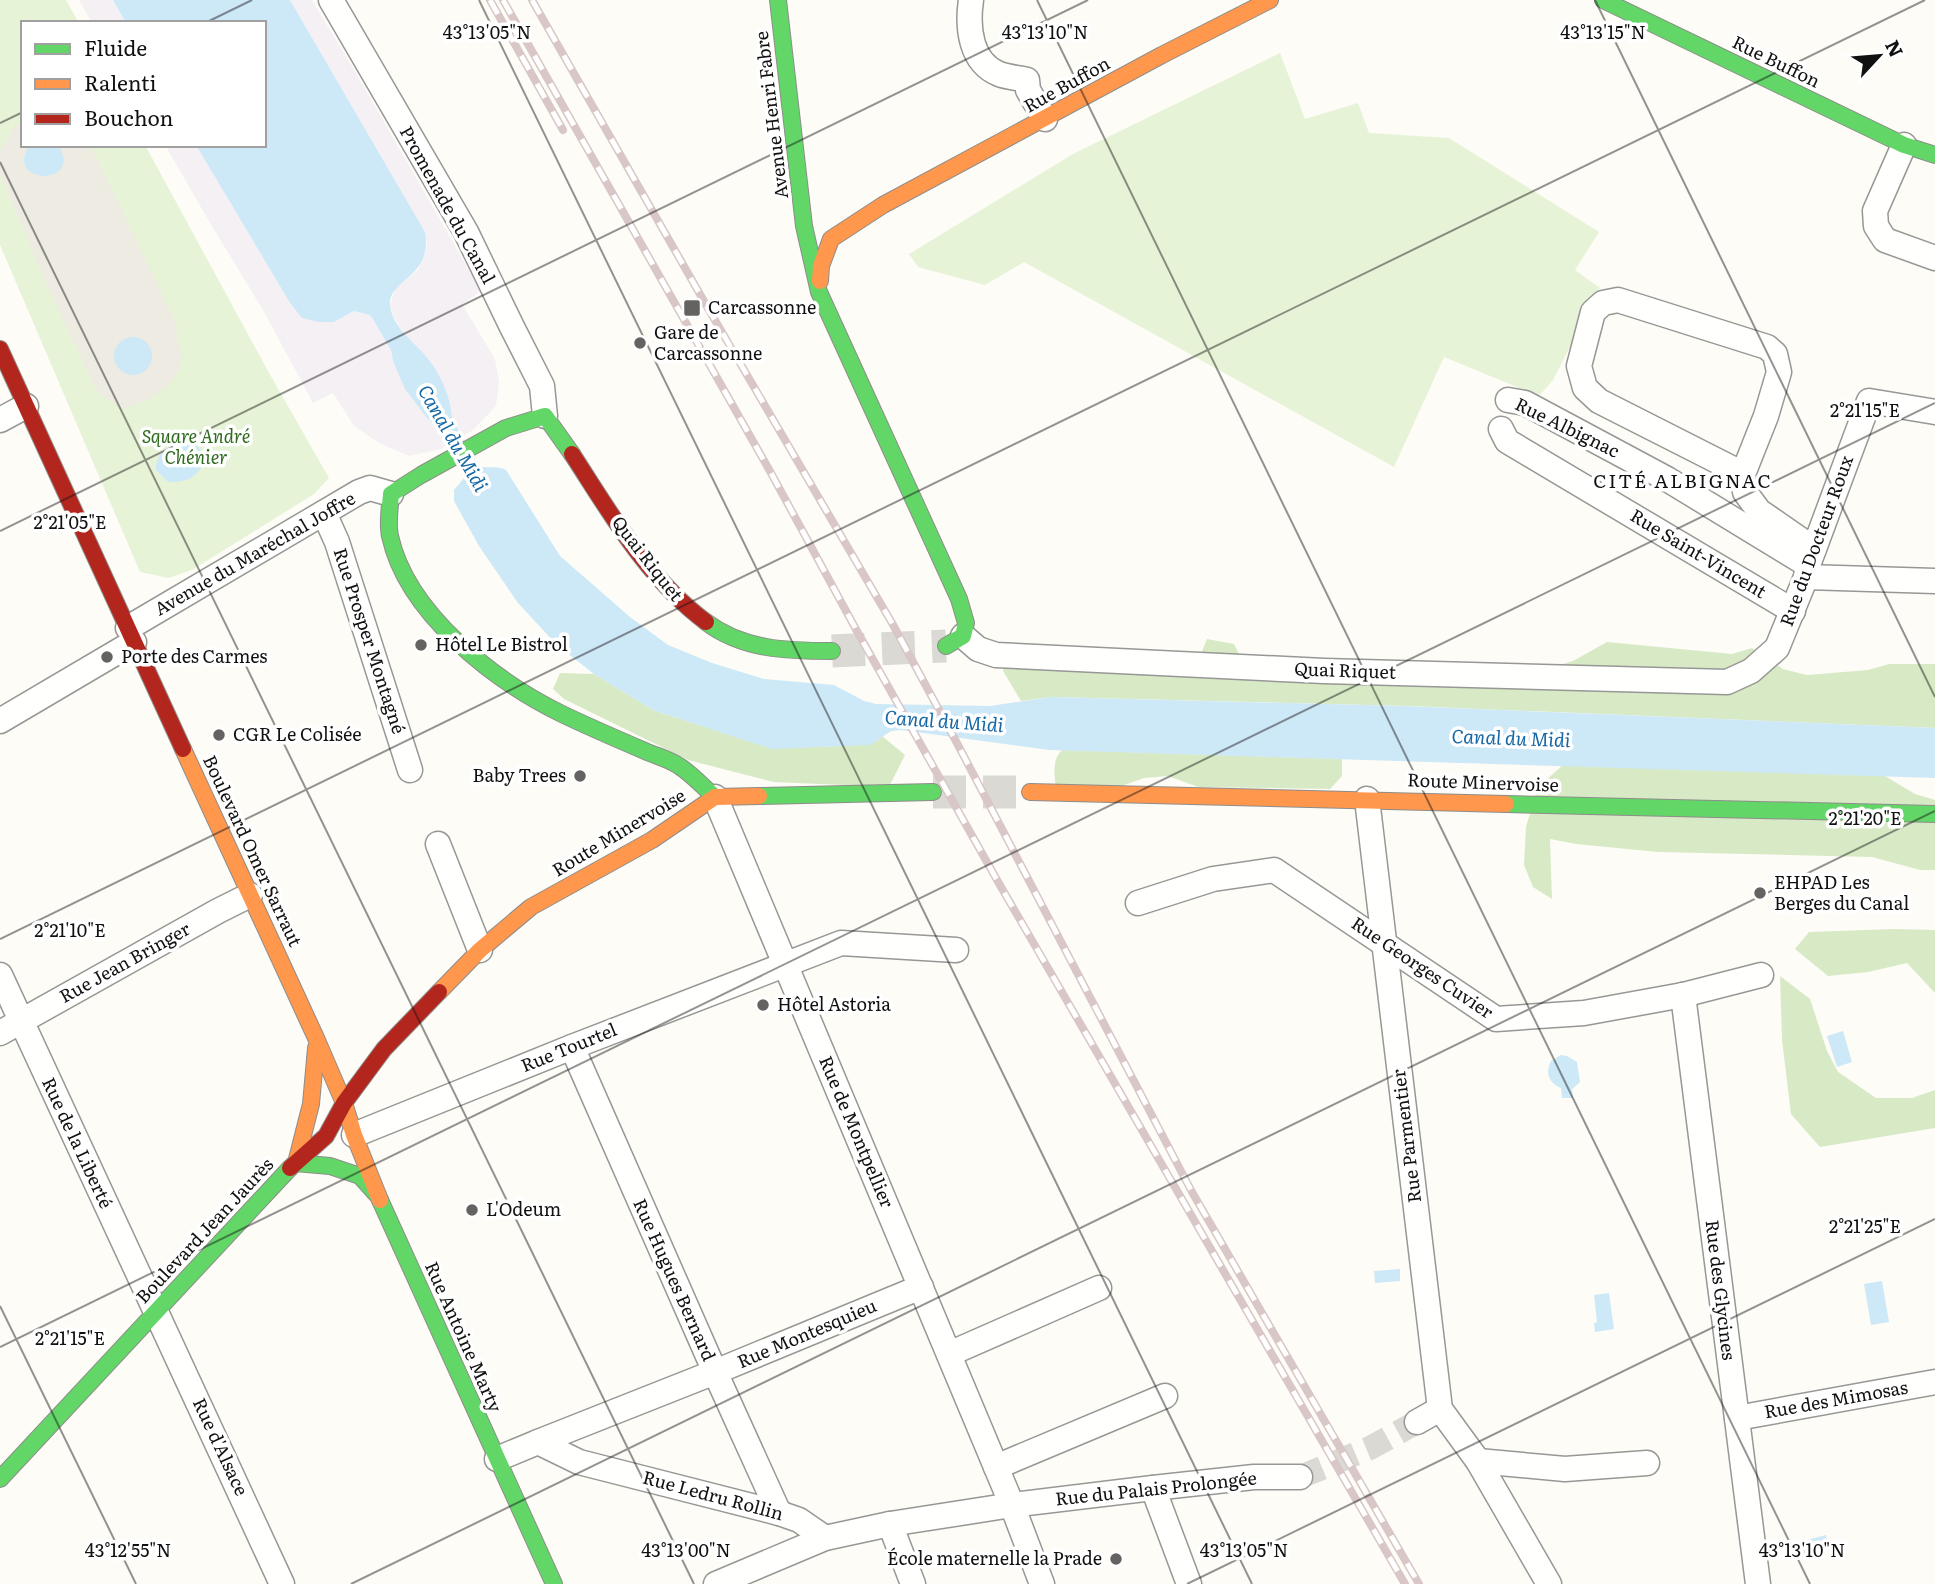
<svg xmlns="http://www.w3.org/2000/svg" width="1935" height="1584" font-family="Literata,serif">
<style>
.industrial{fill:#f5f0f3}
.green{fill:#e7f3d7}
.forest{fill:#d8eac5}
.plaza{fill:#edebe2}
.water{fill:#cde8f7}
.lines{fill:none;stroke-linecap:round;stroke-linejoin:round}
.street-tunnel{stroke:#dad9d4;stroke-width:24;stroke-dasharray:24 12;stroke-linecap:butt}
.secondary-tunnel{stroke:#dad9d4;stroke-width:33;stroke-dasharray:33 17;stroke-linecap:butt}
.street-casing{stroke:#979795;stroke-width:27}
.fast-casing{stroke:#8e8d8b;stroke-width:18}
.slow-casing{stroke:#8e8d8b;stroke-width:18}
.jam-casing{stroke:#8e8d8b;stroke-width:18}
.street{stroke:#fffffe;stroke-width:24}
.fast{stroke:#63d668;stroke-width:16}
.slow{stroke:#ff974d;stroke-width:16}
.jam{stroke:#b3261e;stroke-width:16}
.rail-casing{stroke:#d9c6c7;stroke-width:8}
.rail{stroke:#fff;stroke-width:5;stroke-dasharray:16;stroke-linecap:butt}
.ticks{fill:none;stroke:#111;stroke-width:2;stroke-opacity:0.45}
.poi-dot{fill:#646362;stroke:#fff;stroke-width:2.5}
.labels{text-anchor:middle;stroke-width:7;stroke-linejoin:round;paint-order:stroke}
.street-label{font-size:18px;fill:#111;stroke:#fff}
.poi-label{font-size:18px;fill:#111;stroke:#fff;text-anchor:start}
.park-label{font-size:18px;font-style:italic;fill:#2f6b1f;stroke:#fff}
.water-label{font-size:19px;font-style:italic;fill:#1768a6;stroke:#fff}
.neighbourhood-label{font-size:19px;letter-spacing:2px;fill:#111;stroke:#fff}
.ticks-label{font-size:18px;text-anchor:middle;fill:#111;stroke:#fff;stroke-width:7;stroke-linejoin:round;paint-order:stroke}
</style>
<rect width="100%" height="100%" fill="#fdfcf7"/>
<g class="industrial">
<path d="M79 0H113L126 23H92Z"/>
<path d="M290 0H312L353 68 481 291 462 304 495 359 499 382 496 406 473 430 441 449 409 456 379 443 354 426 333 393 313 403 263 310 210 223 165 145H196L290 303 302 318 334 322 354 311 370 315 379 327 391 350 393 361 427 418 437 428 459 430 452 417 445 389 438 374 418 348 408 340 393 315 390 305 395 289 418 270 425 254 427 243 425 232Z"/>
</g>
<g class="green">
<path d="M0 0H66L79 23H23V145H145L268 371 329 478 314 494 192 570 169 578 140 572 0 245Z"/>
<path d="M1280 53 1305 119 1358 103 1369 133 1449 138 1599 232 1575 270 1600 288 1553 380 1539 396 1444 357 1394 467 1024 262 985 285 918 267 909 254 1073 154Z"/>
</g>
<g class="forest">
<path d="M1207 639 1234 644 1243 662 1552 667 1573 661 1607 642 1732 654 1752 648 1783 669 1807 675 1868 670 1889 664H1935V728L1409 706 1051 697 1021 701 1003 671 1005 662 1194 671Z"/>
<path d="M560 673 594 674 653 710 748 741 789 748 839 746 877 741 882 736 905 755 889 787 774 782 688 760 564 699 553 689Z"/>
<path d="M1062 750 1342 759V776L1330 789 1198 787 1168 776 1144 778 1116 788 1056 787C1054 775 1052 759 1062 750Z"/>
<path d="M1563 765 1885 776 1915 794 1935 800V870H1920L1872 857 1658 852 1576 844 1550 839 1552 899 1533 887 1524 865 1526 827 1538 787Z"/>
<path d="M1894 929 1935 930V993L1907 963 1868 972 1828 976 1795 949 1809 932Z"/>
<path d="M1780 976 1810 999 1827 1051 1838 1072 1876 1098H1912L1935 1090V1128L1820 1147 1791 1114 1782 1040Z"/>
</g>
<path class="plaza" d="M23 121V145H90L176 323 177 338 182 353 179 370 169 385 153 397 124 409 98 393 45 281 0 174V151L13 129Z"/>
<g class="water">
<path d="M113 0H290L425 232C433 278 389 279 390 304 391 327 417 344 429 360 439 373 446 388 450 404 451 409 451 415 453 419 460 435 471 451 479 466 489 469 497 465 506 470L560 556 630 617 668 645 712 663 764 679 834 685 864 701 876 704 990 706 1051 697 1403 706 1935 728V778L1049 750 901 730 891 731 870 745 772 749 653 710 594 674 556 644 518 603 479 546 454 501V490L464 478 438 428 427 418 405 389 393 361 391 350 373 319 370 315 354 311 334 322H319L302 318 290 303 196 145H264V23H126Z"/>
<path d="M30 145H58C85 187 2 185 30 145Z"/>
<circle cx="133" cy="356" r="19"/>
<path d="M182 442C194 443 201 446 206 458 197 477 190 482 168 482L156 470C155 454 168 446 182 442Z"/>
<path d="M1843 1031 1852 1062 1837 1067 1827 1036Z"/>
<path d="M1561 1055 1567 1056 1577 1062 1580 1082 1572 1089 1573 1098H1562L1561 1088C1549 1083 1545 1073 1551 1061Z"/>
<path d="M1400 1269V1281L1375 1283 1374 1271Z"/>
<path d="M1882 1281 1889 1322 1871 1325 1864 1284Z"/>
<path d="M1609 1293 1614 1329 1595 1332 1594 1323 1597 1322 1594 1295Z"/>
<path d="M1826 1535 1829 1548 1803 1555 1800 1542Z"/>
</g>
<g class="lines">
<path class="street-tunnel" d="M1300 1477 1370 1448 1417 1422"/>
<g class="secondary-tunnel">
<path d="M832 651 946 646"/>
<path d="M933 792H1030"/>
</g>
<g class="street-casing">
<g id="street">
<path d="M331 0 466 232 512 327 542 386 545 416"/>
<path d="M971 0C967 27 970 62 999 74 1007 77 1018 78 1027 80L1028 90 1045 119"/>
<path d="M1904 145 1875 211 1876 226 1885 240 1935 258"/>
<path d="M1508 400 1525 403 1667 479 1808 565"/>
<path d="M0 420 26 406"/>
<path d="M1501 429 1507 441 1793 611"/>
<path d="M1743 474 1599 401 1585 388 1579 366 1593 312 1603 303 1618 300 1767 347 1775 354 1779 372 1766 416 1743 474 1745 492 1759 511 1814 549"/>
<path d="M324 513 337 542 410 770"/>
<path d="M1806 577 1935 581"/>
<path d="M128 628 359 492 370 488 391 494"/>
<path d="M963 636 978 649 996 655 1324 671 1727 682 1751 671 1777 648 1806 577 1808 565 1869 401 1935 412"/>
<path d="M0 721 134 642"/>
<path d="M715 797 1012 1505 1042 1584"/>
<path d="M1367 799 1440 1409 1478 1461 1549 1584"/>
<path d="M438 844 480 950"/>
<path d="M1138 903 1213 879 1274 870 1496 1019 1584 1013 1683 995 1761 975"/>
<path d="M0 975C93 1178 189 1380 282 1584"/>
<path d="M1683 995 1758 1584"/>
<path d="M0 1033 218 911 250 895"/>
<path d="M572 1047 715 1372 779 1513"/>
<path d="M354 1135 572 1047 841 943 956 950"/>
<path d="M949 1354 1099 1288"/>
<path d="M1737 1418 1935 1382"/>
<path d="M1417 1422 1440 1409"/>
<path d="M538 1442 715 1372 921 1287"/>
<path d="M497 1459 538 1442 579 1462 779 1513 799 1520 825 1538"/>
<path d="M1478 1461 1565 1469 1647 1463"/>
<path d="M996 1467 1165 1396"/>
<path d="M1153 1488 1189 1584"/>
<path d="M890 1524 913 1584"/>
<path d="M716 1584 825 1538 890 1524 1012 1505 1153 1488 1254 1477H1300"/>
</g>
</g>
<g class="fast-casing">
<g id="fast">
<path d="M778 0 804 226 819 292 959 599 966 623 963 636 946 646"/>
<path d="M1603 0 1904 145 1935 155"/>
<path d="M572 454 545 416 506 428 421 475 391 494C390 508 387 523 390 536 407 614 495 681 562 714 589 727 617 739 645 751 656 756 669 759 679 766 692 774 703 787 715 797"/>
<path d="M706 622C743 650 788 651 832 651"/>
<path d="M759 796 933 792"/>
<path d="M1506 804 1935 814"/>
<path d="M295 1163 330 1166 360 1176 377 1195"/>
<path d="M380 1200 554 1584"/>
<path d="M0 1479 290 1168"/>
</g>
</g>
<g class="slow-casing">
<g id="slow">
<path d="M820 281 821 266 831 239 883 205 1162 55 1270 0"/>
<path d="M183 749 316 1038 344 1103 354 1135 380 1200"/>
<path d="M1030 792 1506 804"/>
<path d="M439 992 480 950 531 907 652 840 715 797 759 796"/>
<path d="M297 1159 311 1104 316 1048"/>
</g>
</g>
<g class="jam-casing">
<g id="jam">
<path d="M0 349 183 749"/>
<path d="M572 454C611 514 647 578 706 622"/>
<path d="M290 1168 326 1136 344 1103 384 1049 439 992"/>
</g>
</g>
<use href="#street" class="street"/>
<use href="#fast" class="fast"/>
<use href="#slow" class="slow"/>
<use href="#jam" class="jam"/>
<g class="rail-casing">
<g id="rail">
<path d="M490 0 563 130"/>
<path d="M503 0 771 473 858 633 1001 887 1405 1584"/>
<path d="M532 0 709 310 892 623 958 745 1192 1192 1419 1584"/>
</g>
</g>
<use href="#rail" class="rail"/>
</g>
<path class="ticks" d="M479 0 1252 1584M1037 0 1810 1584M1595 0 1935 697M205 23 252 0M0 123 23 112M0 162 694 1584M0 531 1088 0M0 939 1925 0M0 1306 136 1584M0 1347 1935 403M351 1584 1935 811M1187 1584 1935 1219"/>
<g class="poi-dot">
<rect x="683" y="299" width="18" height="18" rx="3.5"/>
<circle cx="640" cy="343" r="7"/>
<circle cx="421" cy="645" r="7"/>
<circle cx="107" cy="657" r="7"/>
<circle cx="219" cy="735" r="7"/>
<circle cx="580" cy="776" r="7"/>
<circle cx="1760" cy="893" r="7"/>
<circle cx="763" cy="1005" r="7"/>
<circle cx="472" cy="1210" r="7"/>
<circle cx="1116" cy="1559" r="7"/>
</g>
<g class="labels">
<g class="street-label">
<text transform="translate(1776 62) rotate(26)" y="6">Rue Buffon</text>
<text transform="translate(1067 85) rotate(-29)" y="6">Rue Buffon</text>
<text transform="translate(772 115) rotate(-97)" y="6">Avenue Henri Fabre</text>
<text transform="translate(447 205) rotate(61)" y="6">Promenade du Canal</text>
<text transform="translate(1567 428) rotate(26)" y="6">Rue Albignac</text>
<text transform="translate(1817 541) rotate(-70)" y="6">Rue du Docteur Roux</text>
<text transform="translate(255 554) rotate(-30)" y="6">Avenue du Maréchal Joffre</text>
<text transform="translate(1698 554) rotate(31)" y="6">Rue Saint-Vincent</text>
<text transform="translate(647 559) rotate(52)" y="6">Quai Riquet</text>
<text transform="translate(369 641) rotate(72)" y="6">Rue Prosper Montagné</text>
<text transform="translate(1345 671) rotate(2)" y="6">Quai Riquet</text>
<text transform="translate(1483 783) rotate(2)" y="6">Route Minervoise</text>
<text transform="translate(619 833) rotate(-31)" y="6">Route Minervoise</text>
<text transform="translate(252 851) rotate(65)" y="6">Boulevard Omer Sarraut</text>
<text transform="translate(125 963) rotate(-29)" y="6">Rue Jean Bringer</text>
<text transform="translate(1422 968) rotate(34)" y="6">Rue Georges Cuvier</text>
<text transform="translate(569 1048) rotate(-22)" y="6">Rue Tourtel</text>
<text transform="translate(856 1132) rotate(67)" y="6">Rue de Montpellier</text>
<text transform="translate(1407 1136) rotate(-97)" y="6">Rue Parmentier</text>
<text transform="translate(77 1143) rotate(65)" y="6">Rue de la Liberté</text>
<text transform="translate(205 1231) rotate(-47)" y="6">Boulevard Jean Jaurès</text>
<text transform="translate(674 1280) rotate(66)" y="6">Rue Hugues Bernard</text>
<text transform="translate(1720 1290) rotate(83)" y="6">Rue des Glycines</text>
<text transform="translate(807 1334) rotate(-23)" y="6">Rue Montesquieu</text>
<text transform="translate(463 1337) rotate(66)" y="6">Rue Antoine Marty</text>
<text transform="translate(1836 1400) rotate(-10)" y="6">Rue des Mimosas</text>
<text transform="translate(220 1447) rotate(65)" y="6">Rue d'Alsace</text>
<text transform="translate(1156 1489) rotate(-6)" y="6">Rue du Palais Prolongée</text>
<text transform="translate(713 1496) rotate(15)" y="6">Rue Ledru Rollin</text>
</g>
<g class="poi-label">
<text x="708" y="314">Carcassonne</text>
<text x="654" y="339">Gare de<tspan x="654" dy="21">Carcassonne</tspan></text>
<text x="435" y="651">Hôtel Le Bistrol</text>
<text x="121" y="663">Porte des Carmes</text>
<text x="233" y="741">CGR Le Colisée</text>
<text x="566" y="782" text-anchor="end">Baby Trees</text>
<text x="1774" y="889">EHPAD Les<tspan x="1774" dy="21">Berges du Canal</tspan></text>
<text x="777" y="1011">Hôtel Astoria</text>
<text x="486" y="1216">L'Odeum</text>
<text x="1102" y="1565" text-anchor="end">École maternelle la Prade</text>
</g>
<g class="park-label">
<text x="196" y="443">Square André<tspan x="196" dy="21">Chénier</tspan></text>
</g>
<g class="water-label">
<text transform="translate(453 438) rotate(60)" y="7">Canal du Midi</text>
<text transform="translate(944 721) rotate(4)" y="7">Canal du Midi</text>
<text transform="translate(1511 738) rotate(2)" y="7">Canal du Midi</text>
</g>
<g class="neighbourhood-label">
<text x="1683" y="488">CITÉ ALBIGNAC</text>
</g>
</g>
<g class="ticks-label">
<text x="487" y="39">43°13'05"N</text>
<text x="1045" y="39">43°13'10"N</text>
<text x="1603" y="39">43°13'15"N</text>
<text x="1865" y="417">2°21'15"E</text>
<text x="70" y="529">2°21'05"E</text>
<text x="1865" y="825">2°21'20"E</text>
<text x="70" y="937">2°21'10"E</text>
<text x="1865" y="1233">2°21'25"E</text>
<text x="70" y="1345">2°21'15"E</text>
<text x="128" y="1557">43°12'55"N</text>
<text x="686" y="1557">43°13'00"N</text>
<text x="1244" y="1557">43°13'05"N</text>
<text x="1802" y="1557">43°13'10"N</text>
</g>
<rect x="21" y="21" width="245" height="126" fill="#ffffff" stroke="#a0a0a0" stroke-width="2"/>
<rect x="35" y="44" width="35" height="10" fill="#63d668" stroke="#a0a0a0" stroke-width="2"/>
<text x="84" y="56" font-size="21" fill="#111111">Fluide</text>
<rect x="35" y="79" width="35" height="10" fill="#ff974d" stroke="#a0a0a0" stroke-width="2"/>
<text x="84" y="91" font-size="21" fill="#111111">Ralenti</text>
<rect x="35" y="114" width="35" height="10" fill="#b3261e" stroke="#a0a0a0" stroke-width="2"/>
<text x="84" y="126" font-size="21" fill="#111111">Bouchon</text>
<g transform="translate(1879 56) rotate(64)" stroke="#ffffff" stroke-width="5" paint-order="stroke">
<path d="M0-5L12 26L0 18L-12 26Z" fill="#111111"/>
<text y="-10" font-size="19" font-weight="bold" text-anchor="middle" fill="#111111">N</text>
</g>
</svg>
